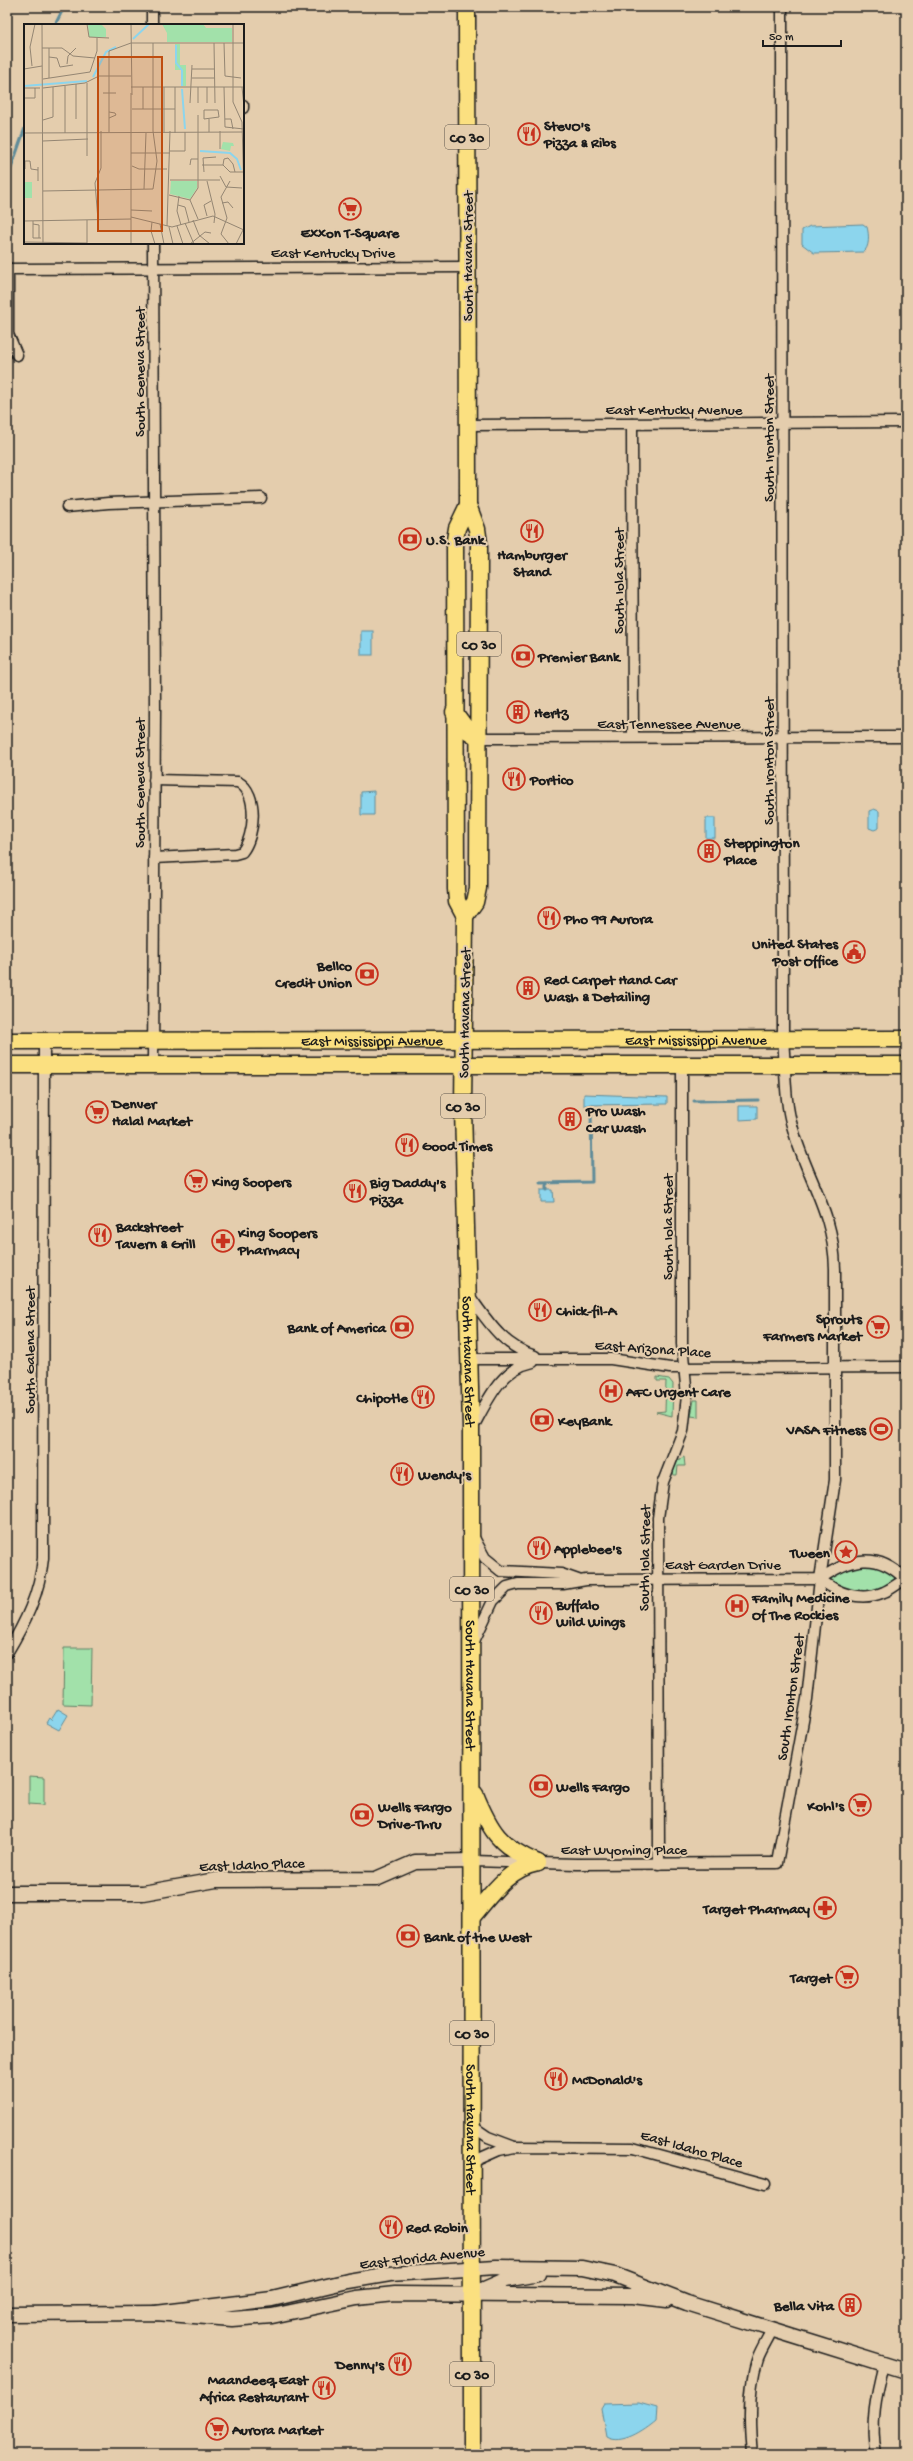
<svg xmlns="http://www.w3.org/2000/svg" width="913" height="2461" font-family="'Gochi Hand',sans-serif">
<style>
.green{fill:#a2e1aa;stroke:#5f7e63}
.water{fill:#8cd5ed;stroke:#5f8b99}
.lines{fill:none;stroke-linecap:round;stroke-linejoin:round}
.stream{stroke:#5f8b99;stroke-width:3}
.street-casing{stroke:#1c1c1c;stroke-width:13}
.secondary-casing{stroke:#1c1c1c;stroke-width:17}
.primary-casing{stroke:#1c1c1c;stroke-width:19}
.street{stroke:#e4cdad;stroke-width:10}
.secondary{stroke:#e4cdad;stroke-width:14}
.primary{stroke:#fbe080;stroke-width:16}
.labels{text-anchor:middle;stroke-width:4;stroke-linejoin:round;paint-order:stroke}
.shield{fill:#e4cdad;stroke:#585148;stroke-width:1}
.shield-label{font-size:14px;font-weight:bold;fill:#1c1c1c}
.poi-label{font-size:15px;font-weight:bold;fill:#1c1c1c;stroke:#e4cdad;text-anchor:start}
.street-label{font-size:15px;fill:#1c1c1c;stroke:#e4cdad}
.inset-river{fill:none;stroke:#8cd5ed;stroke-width:2}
.inset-road{fill:none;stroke:#948673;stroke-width:1}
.view{fill:#bf4d0f;fill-opacity:0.15;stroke:#bf4d0f;stroke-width:2}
.inset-edge{fill:none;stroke:#1c1c1c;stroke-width:2}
</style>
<rect width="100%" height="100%" fill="#e4cdad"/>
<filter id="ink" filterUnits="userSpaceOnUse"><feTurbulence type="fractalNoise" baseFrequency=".025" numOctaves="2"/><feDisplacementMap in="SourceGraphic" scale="8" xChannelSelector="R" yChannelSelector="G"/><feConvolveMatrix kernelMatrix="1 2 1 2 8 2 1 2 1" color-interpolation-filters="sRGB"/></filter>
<g filter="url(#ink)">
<g class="green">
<path d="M657 1377 669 1379 673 1384 672 1416 656 1412 665 1411 666 1381H657Z"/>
<path d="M694 1400H698V1417L691 1416Z"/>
<path d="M684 1457 685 1466H678L677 1475H674L673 1472 678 1460Z"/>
<path d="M874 1561 905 1579 862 1596 820 1579 832 1571Z"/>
<path d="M64 1648H92L91 1705 63 1704Z"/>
<path d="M29 1776 44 1777V1805L29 1804Z"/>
</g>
<g class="water">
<path d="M863 224 867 227C869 234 870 248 863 252L814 253 802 244V230L810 226Z"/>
<rect x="361" y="631" width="12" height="24"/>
<path d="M374 791V815H361V792Z"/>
<path d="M874 809 879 811V828L874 830 869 828V811Z"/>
<rect x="706" y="818" width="9" height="20"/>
<path d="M584 1094 667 1097V1104L584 1105Z"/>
<path d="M739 1106H757V1119L739 1120Z"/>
<path d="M541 1190H553L554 1202H541Z"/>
<path d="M58 1709 68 1715 59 1730 46 1723 49 1718 51 1720Z"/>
<path d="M639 2403 657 2408 656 2420C644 2430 621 2446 606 2437L601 2409 604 2404Z"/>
</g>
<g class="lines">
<g class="stream">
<path d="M55 25 64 7"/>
<path d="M7 180 25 128"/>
<path d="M694 1101 758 1100"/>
<path d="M540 1183 592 1182 591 1105"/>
<path d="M547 1183V1190"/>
</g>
<g class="street-casing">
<g id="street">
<path d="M152 7V25"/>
<path d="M243 105V108"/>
<path d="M8 268V334L17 355"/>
<path d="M7 269 467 267"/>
<path d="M632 424 633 737"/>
<path d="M467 425 906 422"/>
<path d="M67 507 108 503 261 498"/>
<path d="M479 738 906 737"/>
<path d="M154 858 235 854 242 852C255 836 259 793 238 782L154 780"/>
<path d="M153 1065 155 710 153 243"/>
<path d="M468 1294C487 1320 502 1346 535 1356"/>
<path d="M470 1359H611L670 1368 906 1367"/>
<path d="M473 1427C488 1400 500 1369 533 1362"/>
<path d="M473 1536 485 1558 501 1571 561 1574 578 1580"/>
<path d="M820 1579C838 1594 861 1602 884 1592 892 1589 899 1582 906 1579"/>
<path d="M474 1641 493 1601 507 1587 518 1584H563L586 1580 820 1579C850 1558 877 1551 905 1579"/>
<path d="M7 1653C25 1623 40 1593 43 1558L44 1040"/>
<path d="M472 1861 577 1864 777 1863 807 1699 820 1579 835 1480V1269C834 1212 807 1179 793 1129 784 1101 786 1069 783 1040L782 7"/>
<path d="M659 1864 658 1518 663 1482 683 1431 687 1396 682 1344V1065"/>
<path d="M472 2126 488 2137 512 2146"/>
<path d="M472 2162 499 2150 514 2147 633 2148 765 2184"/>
<path d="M752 2454C749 2424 748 2387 758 2358 762 2348 768 2339 772 2330"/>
<path d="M876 2454C870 2423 876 2395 884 2364"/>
</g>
</g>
<g class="secondary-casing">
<g id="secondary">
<path d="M7 1893H143L216 1880 376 1879 415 1862 472 1861"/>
<path d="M475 2293 505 2280 538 2274"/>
<path d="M156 2313 272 2299 348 2281 390 2274 496 2267 582 2268 615 2275 687 2303 906 2371"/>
<path d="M7 2314 156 2313 232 2319 272 2316 357 2298 395 2294 633 2296 667 2300"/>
</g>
</g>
<g class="primary-casing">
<g id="primary">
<path id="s1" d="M468 505 457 528 455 540 456 889 457 901 465 916 463 1108 471 1428 472 2454"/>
<path d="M454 712 468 731 479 738"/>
<path d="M465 916 475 902 478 888 479 543 477 529 468 505 467 7"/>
<path id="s2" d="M7 1041 906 1039"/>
<path d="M7 1065H906"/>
<path d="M475 1794C490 1831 500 1847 538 1863"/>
<path d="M472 1917C491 1895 507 1869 538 1863"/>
</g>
</g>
<use href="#street" class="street"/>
<use href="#secondary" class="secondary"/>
<use href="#primary" class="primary"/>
</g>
</g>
<defs>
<g id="restaurant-ring" transform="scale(1.15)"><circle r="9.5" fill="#e4cdad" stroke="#c8321e" stroke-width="1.5"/><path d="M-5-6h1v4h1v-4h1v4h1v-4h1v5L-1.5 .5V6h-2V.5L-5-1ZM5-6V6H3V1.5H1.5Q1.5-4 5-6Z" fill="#c8321e"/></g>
<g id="supermarket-ring" transform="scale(1.15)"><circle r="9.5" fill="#e4cdad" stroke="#c8321e" stroke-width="1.5"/><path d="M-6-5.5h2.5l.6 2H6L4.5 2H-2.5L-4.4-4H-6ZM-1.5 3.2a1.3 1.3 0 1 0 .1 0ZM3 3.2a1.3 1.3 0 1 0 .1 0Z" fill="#c8321e"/></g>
<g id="bank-ring" transform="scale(1.15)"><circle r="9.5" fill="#e4cdad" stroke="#c8321e" stroke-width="1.5"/><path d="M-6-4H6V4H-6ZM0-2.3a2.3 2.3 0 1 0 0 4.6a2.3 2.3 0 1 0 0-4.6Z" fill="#c8321e"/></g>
<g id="building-ring" transform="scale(1.15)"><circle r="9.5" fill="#e4cdad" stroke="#c8321e" stroke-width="1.5"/><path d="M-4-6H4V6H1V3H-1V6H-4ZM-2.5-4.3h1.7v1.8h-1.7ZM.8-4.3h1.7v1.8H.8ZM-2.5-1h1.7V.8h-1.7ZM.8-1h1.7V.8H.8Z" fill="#c8321e"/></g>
<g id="civic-ring" transform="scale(1.15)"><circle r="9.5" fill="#e4cdad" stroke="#c8321e" stroke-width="1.5"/><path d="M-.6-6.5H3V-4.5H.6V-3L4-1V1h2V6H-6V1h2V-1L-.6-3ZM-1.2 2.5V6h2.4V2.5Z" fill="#c8321e"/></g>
<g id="pharmacy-ring" transform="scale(1.15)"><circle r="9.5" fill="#e4cdad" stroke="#c8321e" stroke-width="1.5"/><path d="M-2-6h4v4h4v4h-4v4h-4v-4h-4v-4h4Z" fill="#c8321e"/></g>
<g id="hospital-ring" transform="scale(1.15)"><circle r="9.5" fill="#e4cdad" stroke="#c8321e" stroke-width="1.5"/><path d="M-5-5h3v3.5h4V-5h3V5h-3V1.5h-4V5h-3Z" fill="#c8321e"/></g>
<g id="stadium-ring" transform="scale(1.15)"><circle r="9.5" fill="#e4cdad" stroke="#c8321e" stroke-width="1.5"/><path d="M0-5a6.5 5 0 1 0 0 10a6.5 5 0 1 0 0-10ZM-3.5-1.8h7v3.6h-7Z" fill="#c8321e"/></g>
<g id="sight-ring" transform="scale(1.15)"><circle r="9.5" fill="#e4cdad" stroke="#c8321e" stroke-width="1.5"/><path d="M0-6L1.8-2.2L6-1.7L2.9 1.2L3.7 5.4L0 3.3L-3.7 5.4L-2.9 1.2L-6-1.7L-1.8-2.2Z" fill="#c8321e"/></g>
</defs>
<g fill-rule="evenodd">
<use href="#restaurant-ring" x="529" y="134"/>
<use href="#supermarket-ring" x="350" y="209"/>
<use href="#restaurant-ring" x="532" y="531"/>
<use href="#bank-ring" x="410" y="539"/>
<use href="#bank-ring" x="523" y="656"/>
<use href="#building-ring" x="518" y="712"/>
<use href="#restaurant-ring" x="514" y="779"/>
<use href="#building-ring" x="709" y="851"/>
<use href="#restaurant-ring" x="549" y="918"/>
<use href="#civic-ring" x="854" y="952"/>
<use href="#bank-ring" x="367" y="974"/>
<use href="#building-ring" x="528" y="988"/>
<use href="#supermarket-ring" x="97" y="1112"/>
<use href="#building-ring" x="570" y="1119"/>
<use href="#restaurant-ring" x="407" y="1145"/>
<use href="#supermarket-ring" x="196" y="1181"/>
<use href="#restaurant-ring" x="355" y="1191"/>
<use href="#restaurant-ring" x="100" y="1235"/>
<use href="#pharmacy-ring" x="223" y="1241"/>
<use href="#restaurant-ring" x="540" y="1310"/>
<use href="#bank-ring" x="402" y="1327"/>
<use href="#supermarket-ring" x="878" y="1327"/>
<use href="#hospital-ring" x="611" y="1391"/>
<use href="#restaurant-ring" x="423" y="1397"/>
<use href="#bank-ring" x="542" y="1420"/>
<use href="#stadium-ring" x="881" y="1429"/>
<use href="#restaurant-ring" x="402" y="1474"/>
<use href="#restaurant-ring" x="539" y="1548"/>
<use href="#sight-ring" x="846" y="1552"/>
<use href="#hospital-ring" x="737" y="1606"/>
<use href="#restaurant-ring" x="541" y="1613"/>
<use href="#bank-ring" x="541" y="1786"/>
<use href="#supermarket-ring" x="860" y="1805"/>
<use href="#bank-ring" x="362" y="1815"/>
<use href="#pharmacy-ring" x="825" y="1908"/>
<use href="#bank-ring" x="408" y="1936"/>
<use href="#supermarket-ring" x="847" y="1977"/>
<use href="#restaurant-ring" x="556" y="2079"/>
<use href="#restaurant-ring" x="391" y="2227"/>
<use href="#building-ring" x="850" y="2305"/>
<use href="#restaurant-ring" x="400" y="2364"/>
<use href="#restaurant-ring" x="324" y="2388"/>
<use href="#supermarket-ring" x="217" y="2429"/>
</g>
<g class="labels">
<g class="shield">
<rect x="445" y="125" width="44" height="24" rx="3"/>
<rect x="457" y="632" width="44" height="24" rx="3"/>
<rect x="441" y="1094" width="44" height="24" rx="3"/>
<rect x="450" y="1577" width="44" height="24" rx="3"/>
<rect x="450" y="2021" width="44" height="24" rx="3"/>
<rect x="450" y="2362" width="44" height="24" rx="3"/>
</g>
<g class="shield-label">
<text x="467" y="142">CO 30</text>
<text x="479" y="649">CO 30</text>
<text x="463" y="1111">CO 30</text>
<text x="472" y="1594">CO 30</text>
<text x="472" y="2038">CO 30</text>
<text x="472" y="2379">CO 30</text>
</g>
<g class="poi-label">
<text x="544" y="130">StevO's<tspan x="544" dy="17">Pizza &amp; Ribs</tspan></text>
<text x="350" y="237" text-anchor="middle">Exxon T-Square</text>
<text x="426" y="544">U.S. Bank</text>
<text x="532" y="559" text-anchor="middle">Hamburger<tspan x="532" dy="17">Stand</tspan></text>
<text x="538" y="661">Premier Bank</text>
<text x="534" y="717">Hertz</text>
<text x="530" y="784">Portico</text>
<text x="724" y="847">Steppington<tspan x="724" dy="17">Place</tspan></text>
<text x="564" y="923">Pho 99 Aurora</text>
<text x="838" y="948" text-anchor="end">United States<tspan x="838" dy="17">Post Office</tspan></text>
<text x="352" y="970" text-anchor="end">Bellco<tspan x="352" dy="17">Credit Union</tspan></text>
<text x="544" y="984">Red Carpet Hand Car<tspan x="544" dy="17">Wash &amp; Detailing</tspan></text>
<text x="112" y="1108">Denver<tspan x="112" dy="17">Halal Market</tspan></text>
<text x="586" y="1115">Pro Wash<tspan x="586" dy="17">Car Wash</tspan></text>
<text x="422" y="1150">Good Times</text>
<text x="212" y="1186">King Soopers</text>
<text x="370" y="1187">Big Daddy's<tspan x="370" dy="17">Pizza</tspan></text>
<text x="116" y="1231">Backstreet<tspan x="116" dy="17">Tavern &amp; Grill</tspan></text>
<text x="238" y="1237">King Soopers<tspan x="238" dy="17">Pharmacy</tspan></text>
<text x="556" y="1315">Chick-fil-A</text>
<text x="862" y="1323" text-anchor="end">Sprouts<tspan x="862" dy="17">Farmers Market</tspan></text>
<text x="386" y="1332" text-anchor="end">Bank of America</text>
<text x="626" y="1396">AFC Urgent Care</text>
<text x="408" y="1402" text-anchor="end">Chipotle</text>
<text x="558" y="1425">KeyBank</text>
<text x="866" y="1434" text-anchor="end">VASA Fitness</text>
<text x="418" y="1479">Wendy's</text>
<text x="554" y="1553">Applebee's</text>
<text x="830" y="1557" text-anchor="end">Tween</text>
<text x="752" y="1602">Family Medicine<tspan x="752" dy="17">Of The Rockies</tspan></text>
<text x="556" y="1609">Buffalo<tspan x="556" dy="17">Wild Wings</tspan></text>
<text x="556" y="1791">Wells Fargo</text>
<text x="844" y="1810" text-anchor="end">Kohl's</text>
<text x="378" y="1811">Wells Fargo<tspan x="378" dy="17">Drive-Thru</tspan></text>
<text x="810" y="1913" text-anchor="end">Target Pharmacy</text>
<text x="424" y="1941">Bank of the West</text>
<text x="832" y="1982" text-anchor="end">Target</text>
<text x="572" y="2084">McDonald's</text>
<text x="406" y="2232">Red Robin</text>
<text x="834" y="2310" text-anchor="end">Bella Vita</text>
<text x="384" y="2369" text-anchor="end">Denny's</text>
<text x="308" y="2384" text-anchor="end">Maandeeq East<tspan x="308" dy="17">Africa Restaurant</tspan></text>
<text x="232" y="2434">Aurora Market</text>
</g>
<g class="street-label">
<text x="333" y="257">East Kentucky Drive</text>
<text transform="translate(467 256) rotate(-90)" y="5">South Havana Street</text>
<text transform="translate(139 372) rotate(-90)" y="5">South Geneva Street</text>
<text x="674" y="414">East Kentucky Avenue</text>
<text transform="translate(768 438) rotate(-90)" y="5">South Ironton Street</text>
<text transform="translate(618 581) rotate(-90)" y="5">South Iola Street</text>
<text x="669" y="728">East Tennessee Avenue</text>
<text transform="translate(768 761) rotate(-90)" y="5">South Ironton Street</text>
<text transform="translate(139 783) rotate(-90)" y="5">South Geneva Street</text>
<text transform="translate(464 1013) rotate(-89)" y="5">South Havana Street</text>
<text dy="5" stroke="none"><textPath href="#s2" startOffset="365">East Mississippi Avenue</textPath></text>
<text dy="5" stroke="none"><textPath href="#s2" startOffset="689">East Mississippi Avenue</textPath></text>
<text transform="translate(667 1227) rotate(-90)" y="5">South Iola Street</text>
<text transform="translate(653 1348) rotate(4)" y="5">East Arizona Place</text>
<text transform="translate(29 1350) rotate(-90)" y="5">South Galena Street</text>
<text dy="5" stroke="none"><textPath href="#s1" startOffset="861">South Havana Street</textPath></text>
<text transform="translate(644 1558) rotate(-89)" y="5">South Iola Street</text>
<text x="723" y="1569">East Garden Drive</text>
<text dy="5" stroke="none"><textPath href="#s1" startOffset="1185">South Havana Street</textPath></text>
<text transform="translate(790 1697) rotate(-82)" y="5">South Ironton Street</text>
<text x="624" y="1854">East Wyoming Place</text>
<text transform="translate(252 1864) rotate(-2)" y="5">East Idaho Place</text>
<text dy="5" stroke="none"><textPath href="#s1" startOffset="1629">South Havana Street</textPath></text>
<text transform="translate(692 2148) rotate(16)" y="5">East Idaho Place</text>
<text transform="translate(422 2257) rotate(-6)" y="5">East Florida Avenue</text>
</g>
</g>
<g transform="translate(24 24)">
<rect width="220" height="220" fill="#e4cdad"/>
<path d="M64 0H77L82 5V13H65ZM138 0H179L182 4H208V18H143V9ZM151 20H156V41H162V62H157V46H151ZM199 118 209 119 210 122H207L206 127 197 125ZM147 157H173V164L166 175 146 170ZM0 158H8V174H0Z" fill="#a2e1aa"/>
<path class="inset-river" d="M109 15 125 0M152 21V39L158 46V62M69 53 82 28 92 23M0 62 63 57M158 65 161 105M176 127 206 129 213 135 217 146"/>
<path class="inset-road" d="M18 0 19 220M63 0 65 13 85 14M107 0 108 71M209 0V78L218 98 220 170M190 19 191 79M200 19 201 52 217 54M18 24H38L49 32 71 34M25 24V54M25 33 33 34 36 43 49 41M43 40 44 32 52 24M8 42 6 23 11 0M0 45 18 42M168 45H191M168 54H191M19 55 66 48 73 27V14M63 59V132M52 60V95M41 62V109M107 63H220M119 63V85M151 63V109M174 63V79M183 63V79M200 63 201 103 220 105M218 63 220 83M0 64H16M19 64 61 59 75 52H107M79 69H92M107 69V220M0 74H11V64M166 79 168 41M108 85H151M180 86H194L195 93 180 95ZM85 94 92 91 91 89 85 88M185 95V108M201 95H207L209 105M19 96 29 93V63M85 108V27L107 19H220M0 109 220 108M140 109V63M19 117 64 115M196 125V107M146 127H161V108M107 129H146M166 141 167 135H174M178 141H199L206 148H220M199 141 200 135 204 134 209 140 211 148M108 142 115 145H143M14 143V157M1 145V137H6L7 145 14 146M180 148 179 134 192 133M196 152 202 163 218 164M146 156H196M183 157 191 190 190 199M120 165 122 109M19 167 129 165 133 137 129 107V19M145 171 166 176 174 195M155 172 153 187 157 201M166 176 174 164V91M198 179 204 178 209 184M154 181 161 183 165 198M107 186 128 187M183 192 180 181 187 177M107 193 148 203 189 192 220 206M63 196V220M74 196 71 159 77 144V107M169 196 175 211 186 220M0 197 107 195M9 197V214H17M128 198 127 207 131 220M161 199 170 220M9 200 15 201V214M136 200 140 220M143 202 146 107M153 202 159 220M145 203 149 220M0 218 63 219M166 220 181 208 187 209M205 220 197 210 203 194 197 173 206 157M212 220 220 204"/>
<path class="view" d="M74 33H138V207H74Z"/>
<rect width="220" height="220" class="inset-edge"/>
</g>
<rect width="913" height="2461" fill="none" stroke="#e4cdad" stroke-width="24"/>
<rect x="12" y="12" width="889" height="2437" fill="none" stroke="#1c1c1c" stroke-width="1.5" filter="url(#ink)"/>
<path d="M763 40v6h78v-6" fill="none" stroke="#1c1c1c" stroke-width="2"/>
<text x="769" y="40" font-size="12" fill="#1c1c1c" stroke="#e4cdad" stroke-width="3" paint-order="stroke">50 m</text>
</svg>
